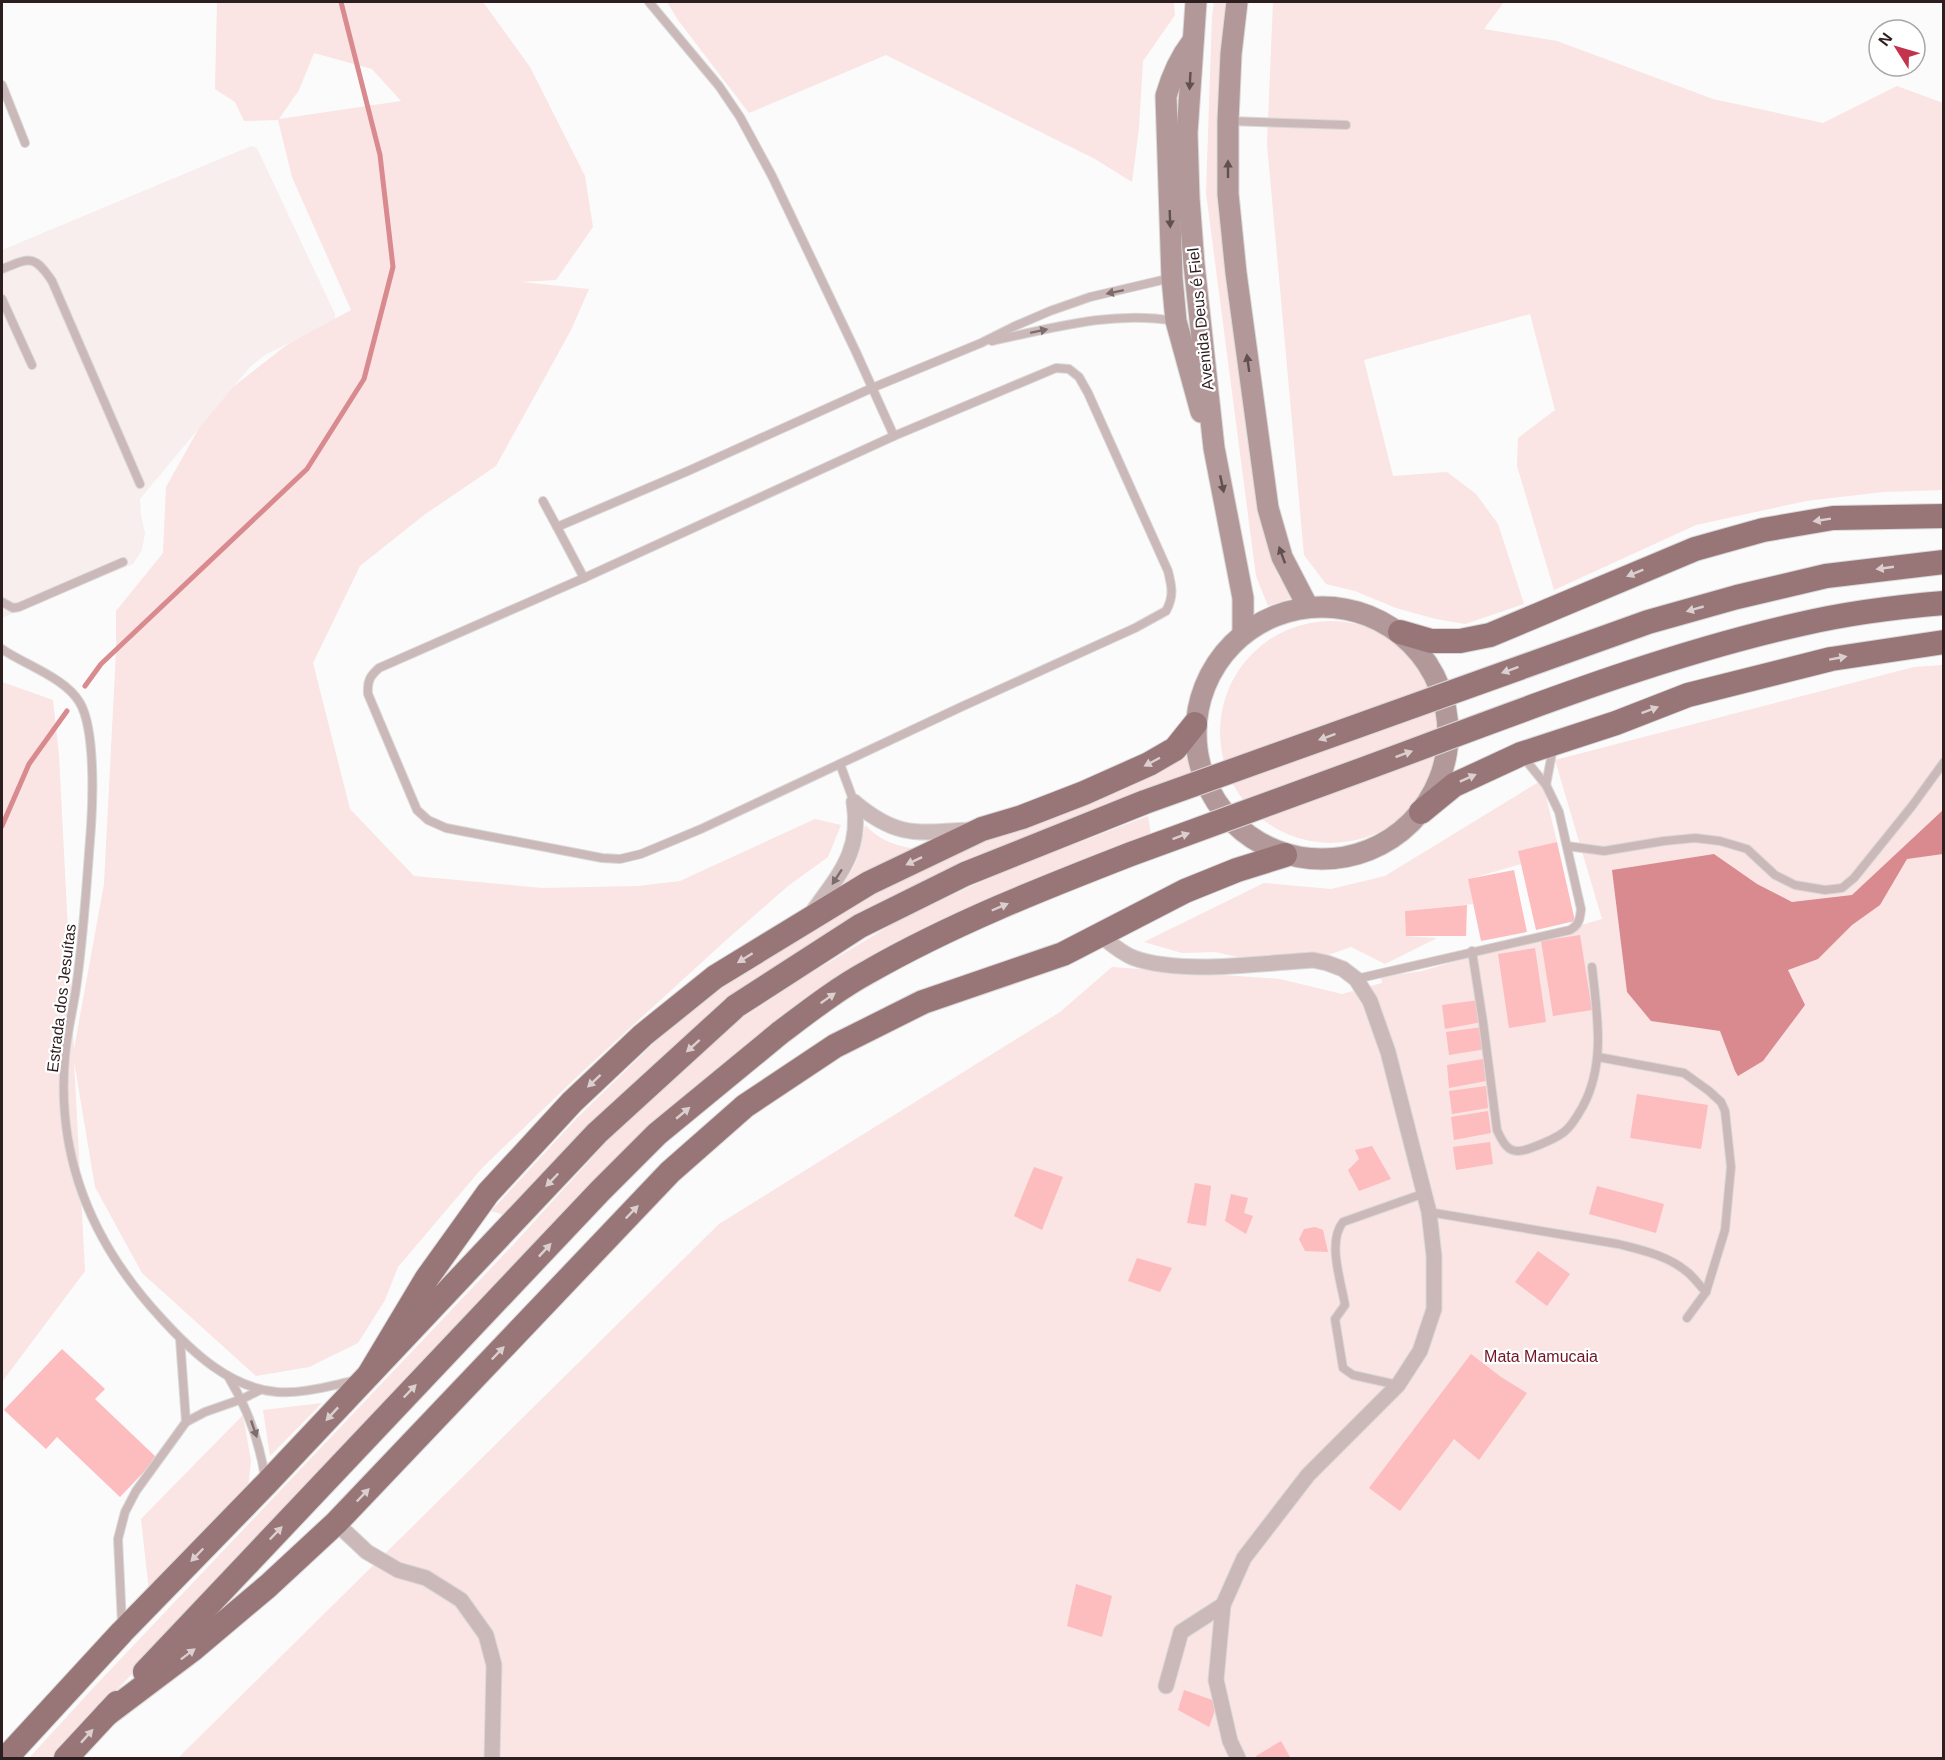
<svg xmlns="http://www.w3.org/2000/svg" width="1945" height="1760" font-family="Arial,sans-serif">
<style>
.built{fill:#f8eeee}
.green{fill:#fae4e4;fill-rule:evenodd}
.water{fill:#d88a8e}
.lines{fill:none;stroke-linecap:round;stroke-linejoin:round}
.stream{stroke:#d88a8e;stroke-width:5}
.building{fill:#fdbcbe}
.service-casing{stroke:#dad8d8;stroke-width:10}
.minor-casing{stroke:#dad8d8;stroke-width:17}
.secondary-casing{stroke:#dad8d8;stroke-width:23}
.trunk-casing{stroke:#dad8d8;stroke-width:26}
.service{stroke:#cbb9b9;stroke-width:8}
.minor{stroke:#cbb9b9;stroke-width:15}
.secondary{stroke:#b29899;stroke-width:21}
.trunk{stroke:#987678;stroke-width:24}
.trunk-bridge-casing{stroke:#dad8d8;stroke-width:26;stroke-linecap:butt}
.trunk-bridge{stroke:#987678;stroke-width:24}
.oneway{fill:#624f50}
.oneway2{fill:#7c6c6c}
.oneway3{fill:#dbcfd0}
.labels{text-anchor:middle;stroke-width:4.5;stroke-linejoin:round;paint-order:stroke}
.street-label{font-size:16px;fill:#2d1e1f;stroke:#fff}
.park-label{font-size:16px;fill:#701325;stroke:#fff}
</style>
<rect width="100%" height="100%" fill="#fbfbfb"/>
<path class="built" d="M251 146 257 148 335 314V319L330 323 265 355 250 367 140 499 141 515 145 533 142 550 133 564 2 618V250Z"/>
<g class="green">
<path d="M217 2H483L530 67 585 176 593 227 556 280 521 282 589 289 571 330 496 466 424 515 360 566 313 663 350 809 414 876 542 888 638 886 680 881 815 819 841 825 828 857 788 886 725 941 583 1071 482 1168 398 1267 385 1300 358 1343 309 1367 256 1376 142 1273 95 1187 74 1061 85 1271 2 1382V682L53 700 59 755 74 1049 104 884 116 652V611L163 553 166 487 199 428 233 387 288 344 351 310 292 177 278 120 244 121 235 102 215 89ZM314 53 372 69 401 101 279 119 299 90Z"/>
<path d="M667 2H1174L1175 15 1143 61 1139 128 1132 182 1095 159 886 55 749 113 678 20Z"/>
<path d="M1214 2H1238L1228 138 1266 518 1278 576 1295 597 1268 606 1256 576 1206 193 1212 17Z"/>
<path d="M1273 2H1504L1484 29 1557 41 1713 99 1823 123 1897 86 1943 103V490L1883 492 1806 501 1696 525 1554 590 1517 466 1518 438 1555 410 1530 314 1364 360 1393 476 1447 472 1476 494 1498 524 1524 604 1465 624 1436 619 1396 608 1355 591 1326 584 1304 555 1267 144Z"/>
<circle cx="1331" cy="732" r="111"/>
<path d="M1943 665V1758H178L719 1224 1060 1012 1112 967 1280 979 1342 994 1382 983 1381 977 1422 971 1602 919 1555 760 1914 667Z"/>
<path d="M1190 755 1194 777 800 956 510 1217 491 1211 577 1118 658 1039 746 968 918 868Z"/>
<path d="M1542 780 1557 842 1519 851 1521 864 1469 879 1473 904 1406 911V936L1437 938 1385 964 1351 947 1313 960 1265 963 1215 952 1182 953 1144 942 1264 883 1331 889 1385 876Z"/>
<path d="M1148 816 1151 835 1004 892 885 953 746 1046 237 1562 53 1758H29L95 1686 512 1246 638 1107 721 1032 803 978 896 922 999 873Z"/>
<path d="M865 825C879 840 897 847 918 849L837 891C858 865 859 857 865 825Z"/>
<path d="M322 1403 270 1456 263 1410Z"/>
<path d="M243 1415 251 1461 248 1488 149 1591 141 1519Z"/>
</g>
<path class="water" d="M1943 810V854L1907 859 1880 905 1852 925 1818 959 1788 970 1805 1005 1763 1061 1738 1076 1735 1071 1720 1031 1651 1021 1627 992 1612 870 1714 854 1757 884 1792 902 1852 895Z"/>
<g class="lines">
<g class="stream">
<path d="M85 686 101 664 307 469 364 379 393 267 380 155 341 2"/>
<path d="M2 826 29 764 67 711"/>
</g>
</g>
<g class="building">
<path d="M1557 842 1575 921 1536 930 1518 851Z"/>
<path d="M1514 870 1527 932 1481 941 1468 879Z"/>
<path d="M1467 905 1466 936H1406L1405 911Z"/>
<path d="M1580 935 1592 1010 1553 1016 1541 941Z"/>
<path d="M1535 948 1546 1022 1509 1028 1498 954Z"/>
<path d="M1479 1000 1482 1022 1445 1029 1442 1005Z"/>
<path d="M1482 1027 1486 1049 1449 1055 1446 1032Z"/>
<path d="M1483 1059 1486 1081 1449 1088 1447 1065Z"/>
<path d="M1486 1086 1488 1108 1452 1114 1449 1091Z"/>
<path d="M1637 1094 1708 1105 1701 1149 1630 1138Z"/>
<path d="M1488 1111 1491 1133 1454 1140 1451 1117Z"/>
<path d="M1490 1142 1493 1164 1456 1170 1453 1147Z"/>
<path d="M1372 1146 1391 1179 1359 1191 1348 1170 1359 1159 1355 1150Z"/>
<path d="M1034 1167 1063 1177 1042 1230 1014 1216Z"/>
<path d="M1195 1183 1211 1186 1206 1226 1187 1223Z"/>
<path d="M1597 1186 1664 1204 1656 1233 1589 1214Z"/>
<path d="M1231 1194 1248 1198 1244 1213 1253 1216 1246 1234 1225 1221Z"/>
<path d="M1315 1227 1323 1230 1328 1252 1305 1251 1299 1239 1304 1229Z"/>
<path d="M1538 1251 1570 1274 1547 1306 1515 1282Z"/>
<path d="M1137 1258 1172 1268 1160 1292 1128 1281Z"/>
<path d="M62 1349 105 1389 95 1399 157 1458 120 1497 57 1437 46 1449 4 1410Z"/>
<path d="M1471 1354 1501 1377 1527 1393 1479 1460 1454 1439 1400 1511 1369 1488Z"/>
<path d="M1076 1584 1112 1596 1102 1637 1067 1626Z"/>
<path d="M1184 1690 1218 1702 1209 1727 1178 1710Z"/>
<path d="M1281 1741 1290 1757 1288 1758H1257L1256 1756Z"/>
</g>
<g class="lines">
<g class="service-casing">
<g id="service">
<path d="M649 2 719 86 740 117 772 176 856 352 894 436"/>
<path d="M2 85 25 143"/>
<path d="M1230 121 1346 125"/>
<path d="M2 269C29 258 34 254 52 281L140 484"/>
<path d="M2 299 32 365"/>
<path d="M992 341C1052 328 1113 310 1175 321"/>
<path d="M1056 368 1069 369 1079 377 1088 393 1168 571C1172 587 1174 596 1166 611L1135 628 961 707 701 829 641 854 620 859 602 858 446 828 428 820 417 810 368 694C367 681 370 676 379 668L584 578 894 436Z"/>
<path d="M543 501 557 527"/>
<path d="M584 578 557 527 688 471 872 388 981 343 1015 326 1050 311 1090 297 1171 278"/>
<path d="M2 602 13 608 19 607 123 562"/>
<path d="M2 649C25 665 66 678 80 703 95 729 93 797 91 827 87 878 84 930 77 981 74 1006 67 1031 65 1057 56 1159 93 1245 162 1319 192 1352 230 1388 277 1392 301 1394 329 1386 353 1381"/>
<path d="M840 764 854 802"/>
<path d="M1546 785 1553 748"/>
<path d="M1567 846 1604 851 1664 841 1695 838 1720 841 1747 849 1775 875 1795 885 1825 890 1842 888 1854 878 1912 806 1944 762"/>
<path d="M1472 951 1483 1022 1497 1130C1505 1148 1511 1156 1531 1148 1542 1144 1555 1139 1564 1132 1572 1126 1578 1115 1583 1106 1606 1063 1597 1014 1592 967"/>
<path d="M1356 979 1570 930C1579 925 1580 919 1581 909L1559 812 1546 785 1524 758"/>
<path d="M1598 1057 1684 1073 1709 1091 1721 1102 1725 1111 1731 1167 1725 1230 1706 1292"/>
<path d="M1429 1212 1618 1244C1641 1250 1666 1255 1686 1271 1693 1276 1699 1285 1706 1292L1687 1318"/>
<path d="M180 1339 186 1422"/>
<path d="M229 1378C248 1409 259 1440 265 1477"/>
<path d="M1398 1385 1353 1375 1343 1368 1335 1319 1345 1305C1341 1281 1327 1242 1343 1222L1425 1193"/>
<path d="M122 1624 118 1539 125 1512 136 1491 186 1422 205 1412 242 1399 260 1390"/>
</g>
</g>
<g class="minor-casing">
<g id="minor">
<path d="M854 802C897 838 916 833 969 830"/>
<path d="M812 913C839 874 862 852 854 802"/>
<path d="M1100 935C1110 943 1121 953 1134 958 1182 975 1262 963 1313 960L1327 963 1343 969 1356 979 1370 1001 1388 1052 1429 1212 1434 1256V1309L1420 1351 1398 1385 1308 1475 1244 1558 1223 1605 1216 1680 1230 1741 1238 1758"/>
<path d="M336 1523 367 1552 398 1570 426 1578 461 1600 486 1635 494 1665 492 1758"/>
<path d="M1166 1686 1181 1632 1223 1605"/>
</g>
</g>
<g class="secondary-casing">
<g id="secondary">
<path d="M1196 2 1187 133 1189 198 1194 264 1214 448 1243 598V634"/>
<path d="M1237 2 1231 54 1228 121V194L1236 273 1268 508 1282 557 1308 607"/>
<path d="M1192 42C1179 59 1172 75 1166 96L1172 278 1176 321 1201 412"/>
<circle cx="1322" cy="733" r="126"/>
</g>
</g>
<g class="trunk-casing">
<g id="trunk">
<path d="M1400 632 1431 641H1460L1490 635 1695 549 1763 530 1833 518 1944 516"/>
<path d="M1421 812 1454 785 1521 754 1616 723 1688 695 1831 659 1944 642"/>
<path d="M370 1373 427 1278 488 1193 572 1102 643 1035 715 977 869 883 982 829 1022 817 1084 793 1149 764 1175 749 1195 724"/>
<path d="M145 1672 600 1191 657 1134 781 1032"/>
<path d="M107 1714 192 1650 268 1586 336 1523 670 1172 745 1106 835 1046 923 1002 1063 954 1185 891 1237 870 1285 855"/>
<path d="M6 1758 122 1632 266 1484 597 1133 736 1006"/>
<path d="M66 1758 117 1703"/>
</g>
</g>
<use href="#service" class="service"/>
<use href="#minor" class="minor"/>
<use href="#secondary" class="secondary"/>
<use href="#trunk" class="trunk"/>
<g class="trunk-bridge-casing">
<g id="trunk-bridge">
<path d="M736 1006 860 926 965 874 1145 802 1648 622 1737 597 1826 576 1944 562"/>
<path d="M781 1032C809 1011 837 989 868 972 952 924 1041 889 1131 854 1208 826 1284 798 1361 770 1506 717 1650 658 1801 624 1848 613 1896 607 1944 603"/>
</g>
</g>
<use href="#trunk-bridge" class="trunk-bridge"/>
</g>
<defs><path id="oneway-solid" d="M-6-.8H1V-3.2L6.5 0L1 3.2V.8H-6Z" transform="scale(1.5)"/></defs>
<g class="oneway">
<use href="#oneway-solid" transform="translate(1190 81) rotate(93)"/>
<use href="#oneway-solid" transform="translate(1228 169) rotate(-90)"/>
<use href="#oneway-solid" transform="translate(1170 219) rotate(88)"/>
<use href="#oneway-solid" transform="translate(1248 363) rotate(-98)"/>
<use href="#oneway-solid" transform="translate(1222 484) rotate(78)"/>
<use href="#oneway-solid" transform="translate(1282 555) rotate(-110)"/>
</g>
<g class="oneway2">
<use href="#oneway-solid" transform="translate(1115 292) rotate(168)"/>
<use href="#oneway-solid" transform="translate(1039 331) rotate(-12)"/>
<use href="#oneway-solid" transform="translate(837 877) rotate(123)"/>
<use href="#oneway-solid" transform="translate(254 1429) rotate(71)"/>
</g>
<g class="oneway3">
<use href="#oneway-solid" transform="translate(1822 520) rotate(171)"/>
<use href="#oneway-solid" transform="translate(1885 568) rotate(172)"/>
<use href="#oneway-solid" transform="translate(1635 573) rotate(158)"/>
<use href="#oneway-solid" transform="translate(1695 609) rotate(164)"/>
<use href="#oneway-solid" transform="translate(1838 658) rotate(-10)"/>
<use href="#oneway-solid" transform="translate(1510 670) rotate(160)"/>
<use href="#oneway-solid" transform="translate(1650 710) rotate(-21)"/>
<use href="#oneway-solid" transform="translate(1327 737) rotate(160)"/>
<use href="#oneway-solid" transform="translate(1404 754) rotate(-20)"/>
<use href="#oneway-solid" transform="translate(1152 762) rotate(152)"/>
<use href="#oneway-solid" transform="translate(1468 778) rotate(-24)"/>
<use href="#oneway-solid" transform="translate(1181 836) rotate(-20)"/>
<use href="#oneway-solid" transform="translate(914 861) rotate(154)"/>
<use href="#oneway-solid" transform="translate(1000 907) rotate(-23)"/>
<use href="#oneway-solid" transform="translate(745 958) rotate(148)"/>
<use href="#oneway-solid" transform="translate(828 998) rotate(-35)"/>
<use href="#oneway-solid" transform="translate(693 1046) rotate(138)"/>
<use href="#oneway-solid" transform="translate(594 1081) rotate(137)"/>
<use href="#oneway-solid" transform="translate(683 1113) rotate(-40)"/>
<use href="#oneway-solid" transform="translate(552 1180) rotate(134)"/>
<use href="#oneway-solid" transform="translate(632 1212) rotate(-46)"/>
<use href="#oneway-solid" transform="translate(545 1250) rotate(-47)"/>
<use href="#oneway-solid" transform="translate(498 1353) rotate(-46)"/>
<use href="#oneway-solid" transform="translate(410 1391) rotate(-46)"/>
<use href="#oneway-solid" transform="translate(332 1414) rotate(133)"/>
<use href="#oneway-solid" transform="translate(363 1495) rotate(-46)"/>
<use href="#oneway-solid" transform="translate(276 1533) rotate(-46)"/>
<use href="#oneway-solid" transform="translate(197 1555) rotate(134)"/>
<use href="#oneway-solid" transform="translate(188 1654) rotate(-37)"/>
<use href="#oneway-solid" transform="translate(87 1736) rotate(-48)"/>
</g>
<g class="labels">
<g class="street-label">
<text transform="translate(1200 319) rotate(-96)" y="6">Avenida Deus é Fiel</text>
<text transform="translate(61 998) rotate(-83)" y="6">Estrada dos Jesuítas</text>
</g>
<g class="park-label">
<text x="1541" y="1362">Mata Mamucaia</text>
</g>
</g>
<rect width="1945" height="1760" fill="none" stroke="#2d1e1f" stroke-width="6"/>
<g transform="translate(1897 48) rotate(307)"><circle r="28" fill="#ffffff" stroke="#aba5a5" stroke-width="1.5"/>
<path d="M0-4.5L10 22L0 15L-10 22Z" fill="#c3334b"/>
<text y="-9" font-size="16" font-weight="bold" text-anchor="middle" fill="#2d1e1f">N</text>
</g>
</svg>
